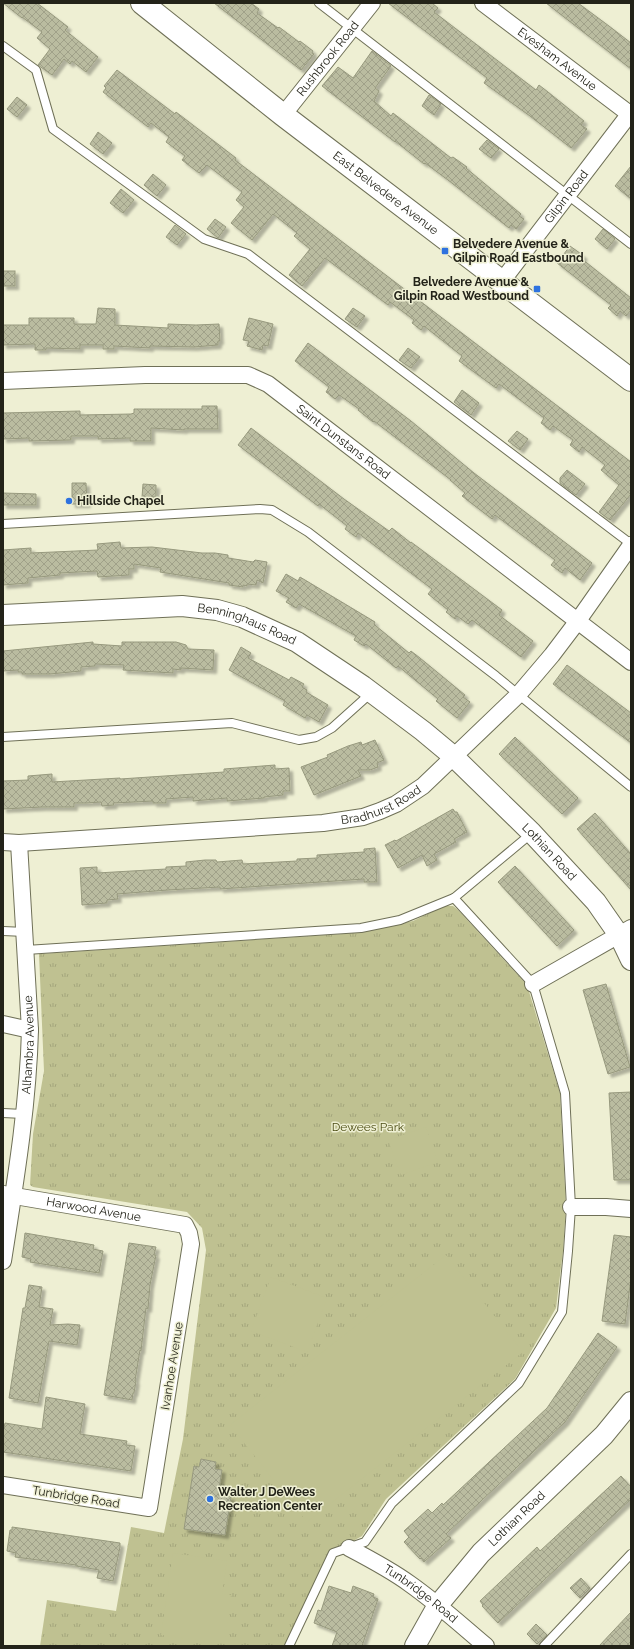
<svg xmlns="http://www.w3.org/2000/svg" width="634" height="1649" font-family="Raleway,sans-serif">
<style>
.grass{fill:url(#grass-tufts)}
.pitch{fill:#bfc191}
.building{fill:url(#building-cross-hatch);stroke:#97997e;filter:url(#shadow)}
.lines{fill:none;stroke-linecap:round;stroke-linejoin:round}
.service-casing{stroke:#6f7057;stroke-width:10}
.minor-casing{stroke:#6f7057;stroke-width:18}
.tertiary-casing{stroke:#6f7057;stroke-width:22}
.secondary-casing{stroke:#6f7057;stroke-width:24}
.service{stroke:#fff;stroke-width:8}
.minor{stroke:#fff;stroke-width:16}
.tertiary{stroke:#fff;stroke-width:20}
.secondary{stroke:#fff;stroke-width:22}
.poi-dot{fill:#2e72df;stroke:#eeefd3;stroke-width:1.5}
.labels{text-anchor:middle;stroke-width:3;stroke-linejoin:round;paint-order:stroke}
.street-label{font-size:12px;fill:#232319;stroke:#eeefd3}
.poi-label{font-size:12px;font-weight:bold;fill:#232319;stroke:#eeefd3;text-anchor:start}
.park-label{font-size:12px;fill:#4d4e15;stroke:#eeefd3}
</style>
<defs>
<pattern id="grass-tufts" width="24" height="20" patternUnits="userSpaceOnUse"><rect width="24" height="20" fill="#bfc191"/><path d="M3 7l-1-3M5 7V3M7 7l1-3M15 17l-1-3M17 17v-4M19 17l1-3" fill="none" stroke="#a4a67c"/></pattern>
<pattern id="building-cross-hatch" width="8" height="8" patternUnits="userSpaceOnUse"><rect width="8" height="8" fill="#babca0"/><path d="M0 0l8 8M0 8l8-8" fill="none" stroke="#a0a189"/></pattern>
<filter id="shadow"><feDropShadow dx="3.5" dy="3.5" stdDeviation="1" flood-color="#0004"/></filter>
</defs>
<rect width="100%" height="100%" fill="#eeefd3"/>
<path class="grass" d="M444 906H453L458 910 527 985 560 1093 566 1207 563 1251 556 1308 515 1379 386 1499 362 1536 330 1554 285 1646H40L47 1600 116 1611 131 1527 164 1533 183 1439 206 1250 202 1228 187 1212 33 1187 30 1185 33 1134 44 1071 39 954 342 934 413 921Z"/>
<g class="pitch">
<path d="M426 1127 438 1162 401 1175 388 1140Z"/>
<path d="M446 1255 523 1352 307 1522 230 1425Z"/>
<path d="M271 1277 327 1298 307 1352 251 1331Z"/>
<path d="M173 1553 227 1561 222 1594 231 1595 224 1644 161 1635Z"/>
</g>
<g class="building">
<path d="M3 3H37L68 27 65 30 98 57 86 72 72 61 70 64 64 59 52 75 38 65 50 49 37 38 42 32 22 17V18Z"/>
<path d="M214 3H251L259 9 257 13 278 28 279 27 299 42 300 41 313 51 312 53 314 54 301 70Z"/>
<path d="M388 3H432L438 8 434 12 536 90 539 85 548 92 584 121 581 125 587 129 571 148 530 116 484 83 487 78Z"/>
<path d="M546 3H578L609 26 631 43V69Z"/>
<path d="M372 51 391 66 375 88 379 91 374 101 391 116 393 113 451 158 453 157 467 167 466 168 521 214 519 216 524 219 516 229 511 225 509 228 448 180 425 163 424 164 395 141V142L322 86 338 67 353 78Z"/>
<path d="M117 70 175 114 176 112 236 158 235 160 631 462V494L610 520 599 512 619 485 601 470 605 465 582 447 579 452 570 445 573 440 553 426 550 430 541 423 544 418 499 384 496 388 459 361 462 356 424 326 421 330 412 323 414 320 390 302 388 305 325 258 302 286 289 275 310 249 294 236 297 233 273 214 252 240 231 223 244 207 236 200 242 192 207 165 199 173 182 160 185 156 166 142 169 137 151 123 148 127 103 92 106 88 104 86Z"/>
<path d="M429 95 441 104 434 115 422 106Z"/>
<path d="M17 97 27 105 17 117 7 109Z"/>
<path d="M98 132 112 143 103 154 90 144Z"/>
<path d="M487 140 499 149 491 158 479 149Z"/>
<path d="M631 166V199L615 186Z"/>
<path d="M153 174 166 185 157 196 144 185Z"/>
<path d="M121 189 134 200 123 213 110 203Z"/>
<path d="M215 219 226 227 218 238 207 229Z"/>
<path d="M175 225 186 234 177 245 166 237Z"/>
<path d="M603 229 615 239 607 249 595 239Z"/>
<path d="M570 246 584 256 582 259 631 298V310L626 316 620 311 617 316 608 308 611 305 557 263Z"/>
<rect x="3" y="271" width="12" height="15"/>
<path d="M98 308 115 309V325L168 328V324L196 325 219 324 220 341H218V345L194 347 150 346V348L114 346V349H103V345H80V349L46 348V350H35V344L3 345V325H29V318H74V324H96Z"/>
<path d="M353 308 365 316 357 327 345 319Z"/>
<path d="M249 318 273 324 268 346 263 345 262 350 247 346 249 341 243 340Z"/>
<path d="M308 343 411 421 474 473 592 563 580 580 565 568 562 573 551 565 555 560 495 515 492 519 462 496 465 493 450 480H451L374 421 373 422 358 410 359 409 339 395 335 399 326 392 329 387 295 361Z"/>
<path d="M408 348 420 357 411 368 399 360Z"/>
<path d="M462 390 479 403 471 415 454 402Z"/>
<path d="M202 406H217L218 429H184V430L151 428V441H130V438L98 439V436H71V440L29 441V438L3 439V413L80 411V415L131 414 134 413V409H202Z"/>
<path d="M251 428 344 499 389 531 392 528 411 543V542L502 610 499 615 533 641 521 657 472 620 468 624 457 616 455 619 446 612 448 610 428 594 432 589 358 533 356 537 345 529 347 526 319 504 318 506 238 445Z"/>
<path d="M517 431 528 439 520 450 508 441Z"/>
<path d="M567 470 585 484 576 495 560 483V478Z"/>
<path d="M72 483H86L87 504H72Z"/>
<path d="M143 484 156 485V497H142Z"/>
<path d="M3 493 36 494V505H3Z"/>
<path d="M120 542 121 548 152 547 202 553H215L228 555V558L241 560 253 562 255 560 267 562 263 583 257 580 256 585 247 584V586L243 585V587L229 585V583L160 572 161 568 134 564V569H129V575L98 577 97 571 60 573V575L28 578V583L3 585V550L31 548V553L98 550 97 544Z"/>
<path d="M286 574 298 581 300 577 375 622 374 624 376 626 409 653 411 651 420 658 465 695 463 697 470 702 457 718 436 701 438 699 398 666 396 668 366 644 364 646 354 640 356 636 299 604 296 608 286 602 289 598 276 591Z"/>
<path d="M93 642V644L122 646V642H176L186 645 188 649 214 650 213 670 181 668V670L173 669V673L123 670 124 665 95 664V666L81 667V671L50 674H22V672H18V670L3 671V651Z"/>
<path d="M241 647 251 653 248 658 289 680 291 677 304 684 302 687 307 690 306 692 328 705 319 722 307 715 305 718 283 705 285 701 229 670Z"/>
<path d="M567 665 631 713V743L553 684Z"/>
<path d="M515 737 578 798 562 814 499 754Z"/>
<path d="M375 740 384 760 377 763 378 767 370 770H358L361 776 314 795 301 767 328 757 327 755 348 746 361 742 362 745Z"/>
<path d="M275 765V769L289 768 290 791H283V795L264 797V798L227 801V798L193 801V797L166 799V803H153V801L134 802 113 803 114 805 102 806 101 802 86 803H74V807H42L3 809V781L28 780V776L52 774V782L120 778V779L224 772V769Z"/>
<path d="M453 809 455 812H457L467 832 454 839 456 842 434 854 437 860 427 866 422 855 398 868 385 845 395 840 396 841Z"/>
<path d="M595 813 631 854V890L577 829Z"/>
<path d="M375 848 377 882H364V879L220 889V887L168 890 117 894 118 899 107 900V903L82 905 80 868 97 867V873L166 869V867L186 866V862L205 860H216L217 862 242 860 243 864 297 861V859L317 858V855L364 852V849Z"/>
<path d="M515 866 574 930 557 946 498 882Z"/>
<path d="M606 984 630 1067 608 1074 583 990Z"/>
<path d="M631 1092V1180H614L609 1093Z"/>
<path d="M25 1233 94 1245 93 1249 103 1251 99 1273 30 1262 31 1259 22 1257Z"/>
<path d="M614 1235 631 1237V1278L625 1324 602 1321Z"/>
<path d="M129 1243 156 1247 154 1255H156L150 1285 148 1309 146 1308 145 1316 141 1351 140 1350 135 1381H136L134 1393H133L132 1400 104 1395Z"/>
<path d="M29 1285 42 1287 39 1307 53 1309 50 1325 68 1324 80 1325 77 1345 49 1341 38 1403 9 1398 23 1308H25Z"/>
<path d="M598 1333 617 1347 565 1422 446 1534 451 1538 424 1562 421 1558 420 1559 404 1542 409 1537 404 1531 428 1509 432 1513 442 1503 443 1505 547 1408Z"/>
<path d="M46 1397 85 1404 80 1434 127 1441 126 1445 135 1446 131 1471 3 1452V1432L5 1423 42 1429Z"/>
<path d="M201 1459 216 1462 215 1469 222 1470 218 1495 231 1497 225 1535 184 1529 194 1466 199 1467Z"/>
<path d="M621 1476 631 1487V1499L498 1623 482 1606 483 1605 480 1601 537 1547 540 1551Z"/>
<path d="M12 1527 120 1543V1547L113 1581 97 1578 99 1570 76 1566V1565L15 1557 16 1553 7 1551 10 1530H12Z"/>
<path d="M581 1578 590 1588 580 1598 570 1588Z"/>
<path d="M329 1586 351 1593 353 1586 374 1594 373 1597 378 1599 362 1646H332L337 1632 314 1623 318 1610 321 1611Z"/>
<path d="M631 1612V1646H599L614 1630Z"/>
<path d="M536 1624 547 1635 537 1644 527 1634Z"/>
</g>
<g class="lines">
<g class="service-casing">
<g id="service">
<path d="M319 3 631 244"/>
<path d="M3 46 36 70 53 129 204 239 248 254 631 544"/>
<path d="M3 524 260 509 272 510 308 532 496 676 631 787"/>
<path d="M3 737 232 723 299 740 316 737 332 728 371 693"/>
<path d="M3 931 25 932"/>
<path d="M26 950 361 928 400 920 454 898 532 833"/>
<path d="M3 1113 23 1114"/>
<path d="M289 1646 333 1553 365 1542 392 1503 519 1383 562 1312 568 1251 571 1207 565 1093 533 984 454 898"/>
<path d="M544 1646 631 1554"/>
</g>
</g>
<g class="minor-casing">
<g id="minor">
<path id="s1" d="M483 3 631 115"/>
<path id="s2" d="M283 115 372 3"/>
<path id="s3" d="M502 281 631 112"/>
<path id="s4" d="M3 381 145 375H248L268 384 631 662"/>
<path id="s5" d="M3 842 19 843 323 823 363 817 380 811 396 804 423 786 518 695 552 655 577 622 631 545"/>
<path d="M533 984 631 928"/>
<path d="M3 1024 30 1030"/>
<path id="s6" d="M3 1194 185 1225 189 1233 191 1244 149 1508 3 1485"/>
<path d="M571 1207H606L631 1209"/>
<path id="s7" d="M3 1261C15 1184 28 1107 30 1030L19 843"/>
<path id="s8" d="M349 1548C370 1559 391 1570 410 1584 437 1603 461 1625 486 1646"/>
</g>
</g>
<g class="tertiary-casing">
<g id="tertiary">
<path id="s9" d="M3 615 182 606 217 610 242 617 297 642 363 686 423 731 453 756 532 833 596 902 619 935 631 960"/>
<path id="s10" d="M415 1646 438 1605 481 1553 604 1435 631 1402"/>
</g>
</g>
<g class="secondary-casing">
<g id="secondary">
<path id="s11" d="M142 3 283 115 631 380"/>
</g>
</g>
<use href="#service" class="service"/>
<use href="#minor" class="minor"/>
<use href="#tertiary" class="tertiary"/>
<use href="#secondary" class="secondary"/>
</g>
<g class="poi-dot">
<rect x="441" y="247" width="8" height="8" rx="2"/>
<rect x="533" y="285" width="8" height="8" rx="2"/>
<circle cx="69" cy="501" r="4"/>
<circle cx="210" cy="1499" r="4"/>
</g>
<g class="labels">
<g class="street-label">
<text dy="4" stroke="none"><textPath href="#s2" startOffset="72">Rushbrook Road</textPath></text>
<text dy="4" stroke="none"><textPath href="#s1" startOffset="93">Evesham Avenue</textPath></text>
<text dy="4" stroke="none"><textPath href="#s11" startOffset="309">East Belvedere Avenue</textPath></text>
<text dy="4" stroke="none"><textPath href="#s3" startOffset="106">Gilpin Road</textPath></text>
<text dy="4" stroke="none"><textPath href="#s4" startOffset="362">Saint Dunstans Road</textPath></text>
<text dy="4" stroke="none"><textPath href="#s9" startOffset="247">Benninghaus Road</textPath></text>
<text dy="4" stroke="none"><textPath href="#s5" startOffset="382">Bradhurst Road</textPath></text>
<text dy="4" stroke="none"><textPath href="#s9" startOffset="630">Lothian Road</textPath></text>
<text dy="4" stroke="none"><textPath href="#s7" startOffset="218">Alhambra Avenue</textPath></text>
<text dy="4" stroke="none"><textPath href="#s6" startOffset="92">Harwood Avenue</textPath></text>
<text transform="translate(172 1366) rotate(-81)" y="4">Ivanhoe Avenue</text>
<text transform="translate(76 1497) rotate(9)" y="4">Tunbridge Road</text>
<text dy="4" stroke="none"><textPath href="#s10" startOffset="164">Lothian Road</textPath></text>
<text dy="4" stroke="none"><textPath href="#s8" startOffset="85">Tunbridge Road</textPath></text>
</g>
<g class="poi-label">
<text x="453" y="248">Belvedere Avenue &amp;<tspan x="453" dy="14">Gilpin Road Eastbound</tspan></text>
<text x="529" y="286" text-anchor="end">Belvedere Avenue &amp;<tspan x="529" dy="14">Gilpin Road Westbound</tspan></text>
<text x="77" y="505">Hillside Chapel</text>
<text x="218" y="1496">Walter J DeWees<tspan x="218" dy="14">Recreation Center</tspan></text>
</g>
<g class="park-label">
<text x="368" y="1131">Dewees Park</text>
</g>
</g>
<rect width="634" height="1649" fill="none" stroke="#232319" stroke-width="8"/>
</svg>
